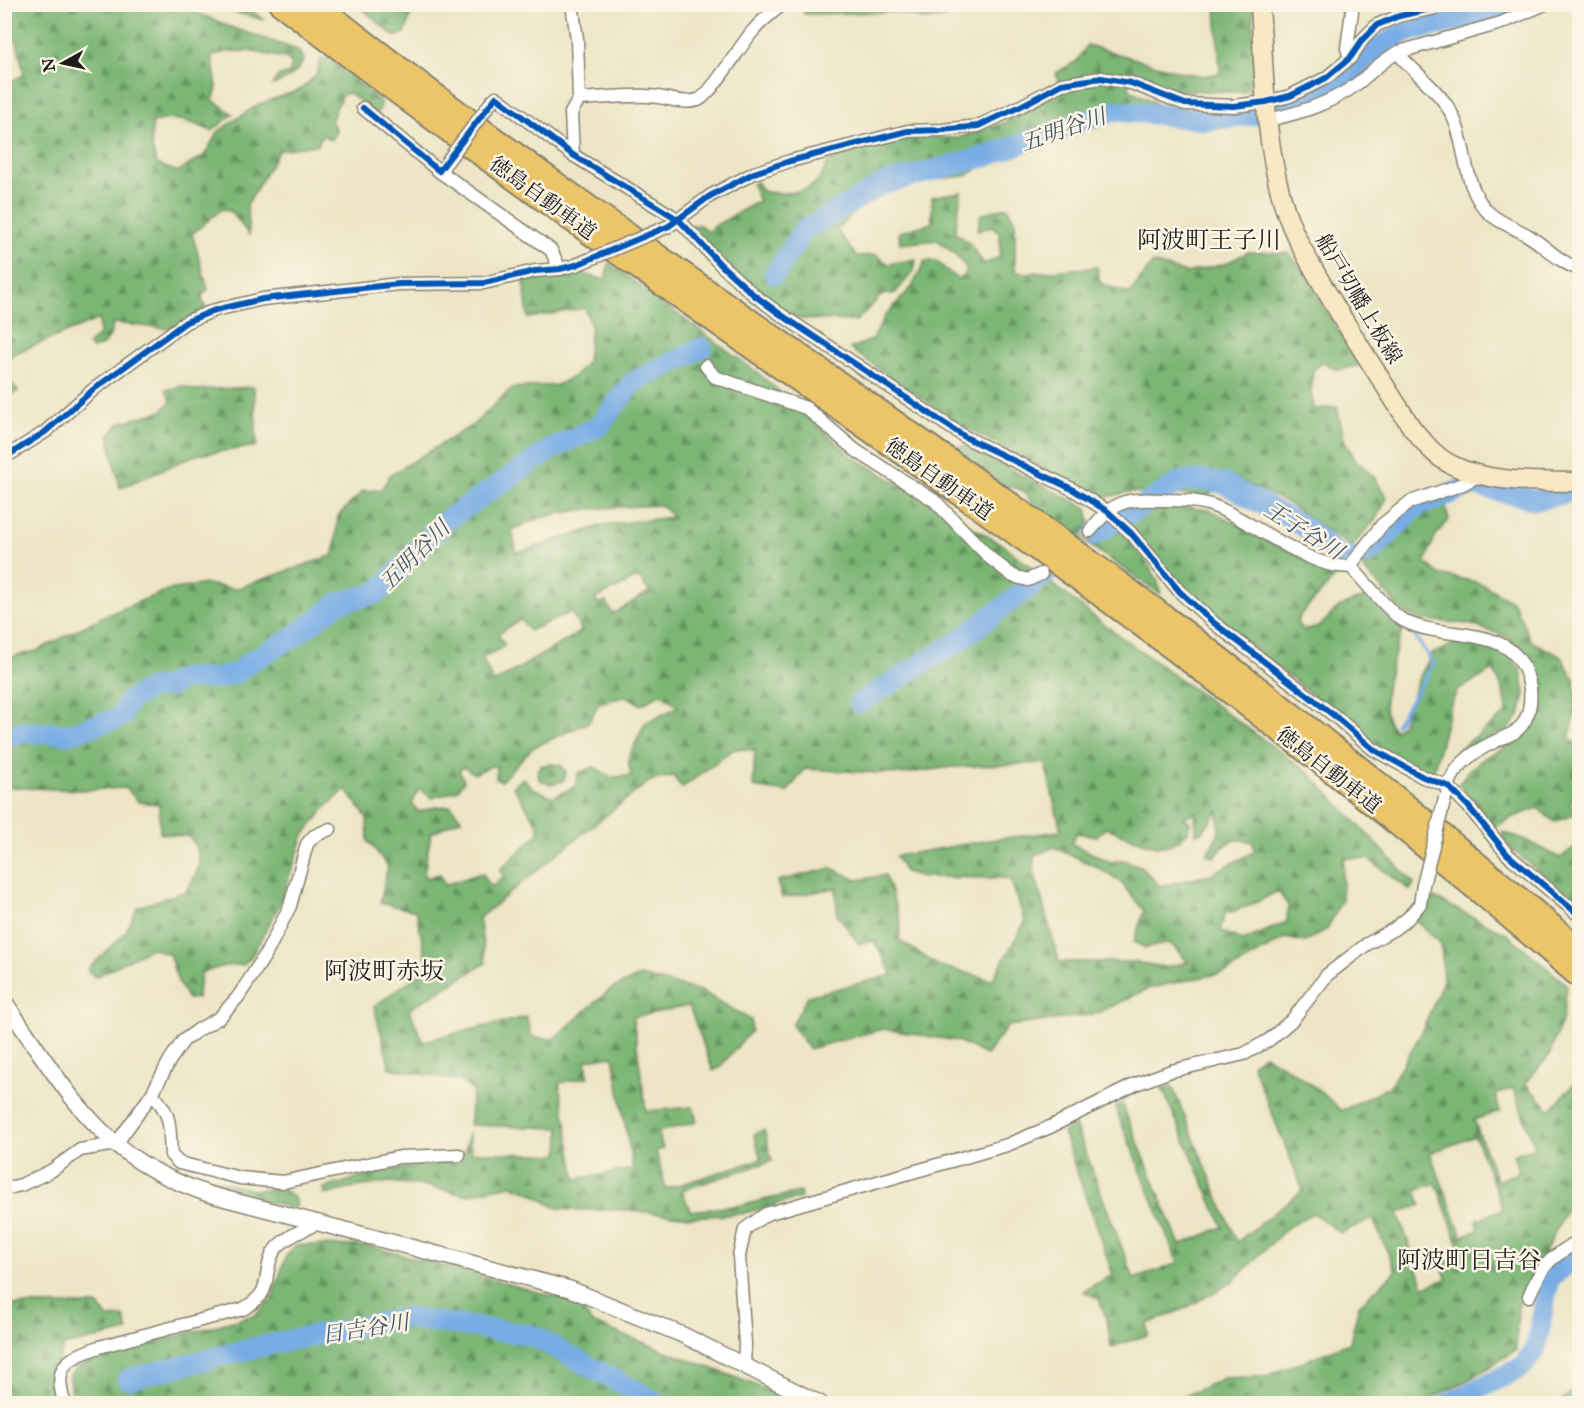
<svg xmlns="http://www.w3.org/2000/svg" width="1584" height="1408" font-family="'IM FELL Great Primer','Noto Serif JP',serif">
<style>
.forest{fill:url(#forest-firs);stroke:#4c6948;stroke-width:1.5;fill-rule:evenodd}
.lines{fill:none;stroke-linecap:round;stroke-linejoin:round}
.stream{stroke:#77ace5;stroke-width:4}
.river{stroke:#77ace5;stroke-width:21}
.minor-tunnel{stroke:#c3bda3;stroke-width:12;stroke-dasharray:12 6;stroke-linecap:butt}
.minor-casing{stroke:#848070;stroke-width:15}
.tertiary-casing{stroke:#848070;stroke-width:18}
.secondary-casing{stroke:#848070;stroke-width:21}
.motorway-casing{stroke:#848070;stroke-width:26}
.minor{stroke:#fff;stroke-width:12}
.tertiary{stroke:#fff;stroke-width:15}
.secondary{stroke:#f8e8c3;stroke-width:18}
.motorway{stroke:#edc569;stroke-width:22}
.minor-bridge-casing{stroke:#848070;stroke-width:15;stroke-linecap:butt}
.minor-bridge{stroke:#fff;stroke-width:12}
.cycleway-casing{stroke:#fcf5e5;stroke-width:10}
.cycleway{stroke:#0057b8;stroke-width:6}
.labels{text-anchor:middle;stroke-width:5;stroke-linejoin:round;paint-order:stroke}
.street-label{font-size:21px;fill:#1c1c1c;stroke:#fcf5e5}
.water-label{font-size:22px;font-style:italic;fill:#40566c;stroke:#fcf5e5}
.quarter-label{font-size:24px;fill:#1c1c1c;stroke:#fcf5e5}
</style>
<defs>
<pattern id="forest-firs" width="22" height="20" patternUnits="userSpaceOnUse" patternTransform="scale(1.5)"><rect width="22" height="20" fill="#7bb675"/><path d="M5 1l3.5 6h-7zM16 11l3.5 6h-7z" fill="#64935f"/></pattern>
</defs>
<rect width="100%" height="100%" fill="#fcf5e5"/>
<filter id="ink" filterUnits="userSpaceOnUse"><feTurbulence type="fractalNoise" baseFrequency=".0167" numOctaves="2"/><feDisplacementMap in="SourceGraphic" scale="12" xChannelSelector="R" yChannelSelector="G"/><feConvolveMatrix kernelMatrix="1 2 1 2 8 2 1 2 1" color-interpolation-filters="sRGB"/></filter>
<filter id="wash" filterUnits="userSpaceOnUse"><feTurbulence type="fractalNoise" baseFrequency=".008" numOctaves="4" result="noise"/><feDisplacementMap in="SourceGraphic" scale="24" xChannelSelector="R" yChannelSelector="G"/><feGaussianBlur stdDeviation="1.35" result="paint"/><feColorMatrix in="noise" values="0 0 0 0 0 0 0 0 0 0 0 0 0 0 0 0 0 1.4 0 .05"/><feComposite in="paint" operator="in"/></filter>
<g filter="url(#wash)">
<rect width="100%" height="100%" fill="#ede5c5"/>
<g class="forest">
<path d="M5 5H178L233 28 298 50 304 60C295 74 288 81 272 85L277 77 289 73 292 66 288 59C262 53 238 46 212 56L217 88 213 100 233 114 212 131C191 122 175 115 153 122 150 138 151 149 157 164L177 172 204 156 218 132 236 119 259 104 300 90 316 75 321 59 330 58 382 103 377 114 349 93 342 95 331 121 337 131 331 140 323 135 317 145 279 150 247 205 249 235 232 212 222 209 192 234 208 289 201 297 206 308 170 329 113 323C111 337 107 346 92 349L88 344 99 335V319L13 354 5 362 4 351 12 339 5 341V84L24 75 17 41 5 38Z"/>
<path d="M208 5H245L264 20Z"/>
<path d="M358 5H411L412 11 405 33 395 37Z"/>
<path d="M803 5V4L968 5 963 10 942 18 925 20 898 12 804 14Z"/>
<path d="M1216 5H1253L1254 88 1242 92 1171 90 1131 77 1129 89 1157 104 1147 117H1126L1058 137 981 167 966 176 927 180 883 190 865 201 837 230 856 256 876 255 889 264 916 259 914 271 895 293 882 295 856 321 799 319 779 307 739 275 690 225H700L708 232 716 225 759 201 752 184 756 182 762 191C779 195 804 194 817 182 822 177 825 168 828 161L870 147 915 137 958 138 1006 122 1060 89 1056 73 1077 61 1087 45 1177 71 1203 76 1220 73Z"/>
<path d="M961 192 955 232 969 243 984 264 1000 257V234L992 226 977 231 981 214 1007 207 1015 222V272L1030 273 1097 267 1100 283 1129 294 1153 263 1186 273 1225 264 1248 252 1289 253 1308 277 1358 366 1337 370 1324 362 1313 370 1311 394 1315 409 1337 407 1345 442 1355 459 1374 477 1387 498 1376 519 1351 547 1286 502 1235 478 1207 496 1129 492 1103 498 966 428 850 349 873 339 885 316 912 287 925 261H936L957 279 964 276 967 269 955 254 937 240 900 244 899 232 932 223V197Z"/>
<path d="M609 263 758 373 853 457 1003 545 1102 623 1308 772 1414 883 1410 890 1368 859 1344 858 1342 900 1327 929 1305 942 1285 938 1227 972 1150 988 1096 1014 1008 1026 986 1055 958 1041 883 1029 809 1049 792 1025 808 996 893 975 874 941 859 944 837 914 836 888 782 898 777 881 832 868 857 880 885 875 901 922 899 940 937 965 992 980 1025 922 1010 878 923 877 905 872 896 856 996 839 1061 831 1045 763 952 767 901 774 805 769 787 792 753 787 755 750 734 749 682 788 673 776 650 781 567 846 479 918 486 963 409 1009 423 1041 526 1017 532 1037 553 1039 611 989 640 976 701 991 751 1020V1031L719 1068 713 1071 689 1006 633 1017 646 1111 693 1107 697 1122 658 1132 663 1149 656 1151 666 1189 761 1159 754 1134 764 1130 772 1161 682 1190 690 1211 742 1205 800 1192 801 1198 741 1214 690 1217 628 1210H569L554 1207 532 1193 511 1185 465 1195 427 1186 390 1182 356 1187 325 1195 324 1188 379 1172 463 1160 469 1131 471 1152 559 1155 560 1128 469 1125 473 1091 461 1081 390 1068 374 1006 428 968 416 911 380 903 388 866 368 841 367 818 346 789 325 808 304 835 280 904 251 957 243 965 224 966 201 973 197 998 188 999 179 984 169 954 151 948 95 977 87 970 125 933 138 907 186 891C200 868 205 861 190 837L160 833 159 804 139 802 126 788 82 790 5 787V658L37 651 102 617 168 590 206 584 235 589 334 555 338 516 363 491 381 490 390 475 473 425 512 388 557 385 575 376 587 361 591 326 585 308 528 318 524 281 580 273 605 280ZM661 505 673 517 604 525 517 553 512 530C556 506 612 508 661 505ZM639 577 649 592 613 614 606 602 597 603 595 599ZM571 612 582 631 494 683 482 658 505 646 498 634 521 619 529 631ZM661 693 678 707 645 723 628 759 631 776 611 777 594 767 578 773 575 787 553 797 534 789 523 778 513 787 538 825 539 833 500 870 504 876 492 887 482 873 445 885 440 874 426 878 424 873 431 833 461 819 451 806 435 807 418 812 412 803 419 789 432 798 457 790 464 781 459 770 464 767 474 774 491 766 497 767 496 779 501 781 532 748 589 722 599 703 627 696 641 705ZM1218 811 1219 832 1207 854 1215 857C1228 840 1231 837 1253 842L1254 852 1209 875 1160 886 1140 866 1123 860 1111 862 1072 844 1076 833 1097 836 1106 827C1118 833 1151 848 1164 846 1174 845 1181 838 1188 832L1190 822 1183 818 1195 812 1196 834 1202 832ZM1054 847 1097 867 1119 880 1144 911 1134 942 1146 948 1170 943 1188 962 1165 967 1133 962H1059L1034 871V856ZM1278 891 1288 905 1287 922 1243 941 1220 930 1225 914 1251 905ZM613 1056 633 1169 576 1179 559 1083 588 1077 586 1060Z"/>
<path d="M5 375 18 391 8 397 5 393Z"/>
<path d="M182 386 194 390 254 387 257 446 196 455 120 488 111 448 110 435 120 423 162 411 171 401 166 390Z"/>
<path d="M965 446 1087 508 1090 522 1083 530 1098 540 1116 527C1129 541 1162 575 1160 594L1033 506C1027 491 1020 486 1004 487L952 447Z"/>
<path d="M1161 505 1210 510 1315 564 1341 571 1301 614 1297 623 1303 630 1320 626 1339 607 1367 596 1404 625C1397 648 1370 714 1396 730L1402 723 1419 678 1432 654 1460 641 1481 643 1506 652 1521 670 1525 694 1520 715 1508 730 1480 742 1454 763 1453 757 1459 749 1507 713C1506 696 1502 685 1493 670L1458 690 1451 703 1433 773H1426L1376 745 1242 639 1187 592 1125 522 1148 507Z"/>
<path d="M1445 505 1449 520 1436 535 1425 562 1439 574 1480 583 1513 602 1531 641 1560 656 1574 678 1577 709 1569 738 1579 746V790L1570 803 1576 814 1554 822 1538 808 1511 818 1495 827 1459 784 1469 770 1486 757 1518 742 1535 722 1539 693 1535 664 1508 637 1469 624 1422 620 1403 612 1362 567 1370 563 1422 514Z"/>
<path d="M550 764 561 765 566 772 564 780C555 785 548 786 539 779L538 771 540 766Z"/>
<path d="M1502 832 1522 838 1560 858 1579 844V904L1511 849 1503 839Z"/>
<path d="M1434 898 1507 934 1567 985 1562 1021 1549 1056 1525 1083 1550 1110 1579 1078V1184L1518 1307 1516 1350 1472 1378 1422 1403H1170L1224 1378 1266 1376 1350 1343 1359 1305 1396 1271 1373 1219 1340 1233 1313 1213 1289 1226 1231 1283 1186 1308 1147 1324 1148 1335 1111 1347 1107 1320 1099 1299 1083 1291 1113 1275 1063 1132 1075 1125 1134 1279 1178 1263 1115 1107 1122 1104 1180 1245 1223 1227 1162 1088 1172 1086 1237 1242 1303 1190 1252 1064 1264 1055C1293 1070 1318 1087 1341 1111L1389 1087 1421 1034 1443 981 1441 944 1415 919ZM1513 1088 1535 1147 1513 1155 1519 1172 1497 1181 1474 1120 1500 1111 1495 1095ZM1475 1136 1503 1209 1476 1220 1479 1230 1462 1236 1430 1153ZM1436 1183 1462 1254 1441 1262 1446 1279 1424 1287 1398 1213 1421 1205 1416 1190Z"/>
<path d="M135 1144 164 1162 204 1176 251 1190H284L295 1199 297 1206 291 1208 208 1187 169 1172 131 1148Z"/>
<path d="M296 1245 370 1246 578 1303 592 1323 753 1384 793 1403H75L71 1392 70 1374 80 1366 102 1357 255 1315 272 1299 286 1256Z"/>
<path d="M5 1305H99L107 1318 124 1317 128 1331 64 1346C53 1371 51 1376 57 1403H5Z"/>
<path d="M1579 1384V1403H1558L1561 1401Z"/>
</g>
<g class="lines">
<path class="stream" d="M1396 724 1434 664 1414 635 1405 626"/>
<g class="river">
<path d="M775 274 803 231 883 184 984 157 1114 111 1154 114 1206 120 1254 115 1284 107 1324 91 1355 71 1380 46 1406 32 1484 15 1507 4"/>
<path d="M1124 517 1182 481 1206 480 1225 484 1306 528 1345 560 1371 552 1416 507 1473 485 1537 500 1580 490"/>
<path d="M1094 535 1109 526"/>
<path d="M859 703 959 641 1045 575"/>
<path d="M4 736 23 732 68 734 121 717 129 701 150 688 170 687 180 679 220 678 237 673 250 662 294 637 338 603 377 593 447 520 550 450 599 426 633 382 702 348"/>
<path d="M128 1379 271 1344 405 1318 531 1335 660 1404"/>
<path d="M1448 1404 1522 1367 1536 1349 1549 1278 1580 1255"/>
</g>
</g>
</g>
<g filter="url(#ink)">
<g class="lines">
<path class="minor-tunnel" d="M1041 574 1090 531"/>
<g class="minor-casing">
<g id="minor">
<path d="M572 4 577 39 579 99 571 113 573 155"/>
<path d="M1399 52 1403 59C1417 74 1436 89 1447 106 1469 138 1460 186 1489 213 1501 224 1516 228 1529 236 1545 246 1561 264 1580 269"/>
<path d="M1350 58 1347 48 1353 4"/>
<path d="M579 99C602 98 626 95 648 96 665 96 682 105 698 100 710 96 741 45 752 32 761 21 771 13 783 4"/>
<path d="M492 101 496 97 573 155 679 220 721 265 754 295 780 314 965 437 1072 489 1107 511 1131 533 1180 592 1214 623 1336 717 1373 749 1423 777 1448 786 1468 806 1507 854 1580 916"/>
<path d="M363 108 439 171 444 166"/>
<path d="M1268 120C1300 113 1333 103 1358 83 1372 72 1382 60 1399 52L1501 23 1545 4"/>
<path d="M439 171 551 250 560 269"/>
<path d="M672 224 710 196 754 173 790 161 908 131 942 130 978 126 1019 107 1062 84 1101 78 1131 83 1185 104 1234 106 1266 102 1290 96 1326 78 1350 58 1363 39 1377 25 1399 16 1453 4"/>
<path d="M706 366 715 377 806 408 855 450 935 501 990 558 1013 576 1028 580 1041 574"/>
<path d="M4 458 45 432 94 389 186 322 215 310 263 299 399 284 484 283 535 271 560 269 576 265"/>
<path d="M1090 531C1113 502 1123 498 1161 500 1179 500 1199 500 1216 507 1250 520 1315 572 1350 566"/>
<path d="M1447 791C1452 766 1474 751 1496 741 1502 738 1511 735 1516 731 1532 719 1533 693 1527 676 1511 621 1440 643 1401 619 1388 611 1363 579 1350 566L1382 525 1410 502 1463 484 1480 475"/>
<path d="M152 1094C173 1115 169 1127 171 1155L179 1163 240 1178 283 1182 400 1157 459 1155"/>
<path d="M4 1189 21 1185 51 1171 80 1150 116 1144 152 1094 170 1060 183 1041 198 1030 219 1018 238 997 266 954 290 906 307 844 314 836 330 829"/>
<path d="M1529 1296C1543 1263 1550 1258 1580 1240"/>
<path d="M744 1365 745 1344 739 1256 745 1229 766 1214 1007 1145 1050 1127 1136 1084 1171 1071 1244 1054 1269 1040 1292 1020 1327 975 1367 944 1394 929 1408 918 1420 904 1423 885"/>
<path d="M65 1404C52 1366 66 1359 99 1347L243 1309C275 1291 261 1279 273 1253 280 1239 304 1230 317 1223"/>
</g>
</g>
<g class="tertiary-casing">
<path id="tertiary" d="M4 1001C43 1056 80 1122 137 1160 159 1175 183 1185 208 1194L570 1289 683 1335 821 1404"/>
</g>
<g class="secondary-casing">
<path id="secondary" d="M1260 4C1264 69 1264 137 1282 199 1292 236 1313 268 1332 301 1358 344 1385 386 1412 428 1424 442 1435 457 1452 465 1490 484 1538 481 1580 482"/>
</g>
<g class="motorway-casing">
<g id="motorway">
<path d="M281 4C402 97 525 188 649 275 816 393 984 508 1148 630 1296 740 1440 856 1580 977"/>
<path d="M316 4C591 220 886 408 1165 617 1307 724 1445 835 1580 950"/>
</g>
</g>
<use href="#minor" class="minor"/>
<use href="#tertiary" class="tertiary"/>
<use href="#secondary" class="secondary"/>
<use href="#motorway" class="motorway"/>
<g class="minor-bridge-casing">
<g id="minor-bridge">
<path d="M446 163 492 101"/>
<path d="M576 265 669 226"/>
<path d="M1423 885 1445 798"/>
</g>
</g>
<use href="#minor-bridge" class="minor-bridge"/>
<g class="cycleway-casing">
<g id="cycleway">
<path d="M363 108 439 171 496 97 573 155 679 220 721 265 754 295 780 314 965 437 1072 489 1107 511 1131 533 1180 592 1214 623 1336 717 1373 749 1423 777 1448 786 1468 806 1507 854 1580 916"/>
<path d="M4 458 45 432 94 389 186 322 215 310 263 299 399 284 484 283 535 271 560 269 576 265 669 226 710 196 754 173 790 161 908 131 942 130 978 126 1019 107 1062 84 1101 78 1131 83 1185 104 1234 106 1266 102 1290 96 1326 78 1350 58 1363 39 1377 25 1399 16 1453 4"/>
</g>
</g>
<use href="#cycleway" class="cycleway"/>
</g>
</g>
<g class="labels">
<g class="street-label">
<text transform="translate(543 198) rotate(36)" y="7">徳島自動車道</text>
<text transform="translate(1359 299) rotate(59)" y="7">船戸切幡上板線</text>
<text transform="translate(939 479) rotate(35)" y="7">徳島自動車道</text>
<text transform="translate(1329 770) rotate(38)" y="7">徳島自動車道</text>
</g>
<g class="water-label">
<text transform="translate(1063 129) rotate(-19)" y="8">五明谷川</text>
<text transform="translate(1304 530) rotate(32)" y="8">王子谷川</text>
<text transform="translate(414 555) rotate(-45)" y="8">五明谷川</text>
<text transform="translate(365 1328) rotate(-9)" y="8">日吉谷川</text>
</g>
<g class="quarter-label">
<text x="1209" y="248">阿波町王子川</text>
<text x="384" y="979">阿波町赤坂</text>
<text x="1469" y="1268">阿波町日吉谷</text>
</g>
</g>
<rect width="1584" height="1408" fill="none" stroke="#fcf5e5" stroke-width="24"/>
<g transform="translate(63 63) rotate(262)" stroke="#fcf5e5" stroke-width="4.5" paint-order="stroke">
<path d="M0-4.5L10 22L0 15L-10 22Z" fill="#1c1c1c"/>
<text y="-9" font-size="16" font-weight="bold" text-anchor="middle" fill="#1c1c1c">N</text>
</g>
</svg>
